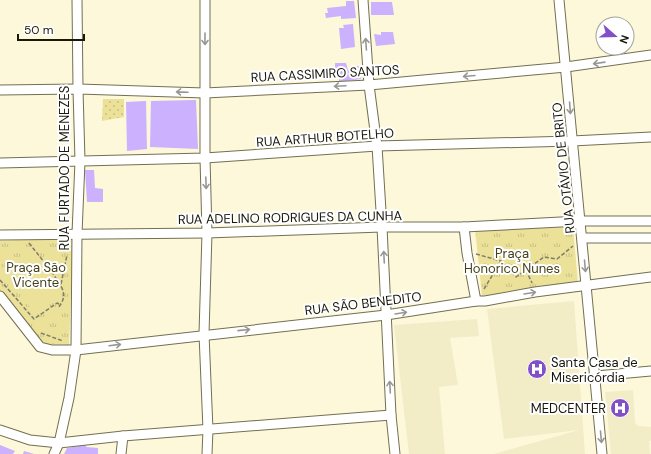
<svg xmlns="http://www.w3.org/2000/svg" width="651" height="454" font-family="'DM Sans',sans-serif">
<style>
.built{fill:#f2edc6}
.grass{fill:url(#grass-tufts)}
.garden{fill:url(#garden-dots)}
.pitch{fill:#ebe199}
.building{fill:#cbb1fe}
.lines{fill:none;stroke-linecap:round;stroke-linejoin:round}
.minor-casing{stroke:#736f53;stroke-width:11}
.path{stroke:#807d69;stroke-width:1.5;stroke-dasharray:4 2;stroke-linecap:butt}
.minor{stroke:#fff;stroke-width:9}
.oneway{stroke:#989792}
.labels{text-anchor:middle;stroke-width:4;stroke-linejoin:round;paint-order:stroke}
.street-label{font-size:13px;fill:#19180d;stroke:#fff}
.park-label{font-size:13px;fill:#45401b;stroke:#fff}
.poi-label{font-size:13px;fill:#19180d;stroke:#fff;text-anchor:start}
</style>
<defs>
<pattern id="grass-tufts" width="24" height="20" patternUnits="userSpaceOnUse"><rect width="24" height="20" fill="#ebe199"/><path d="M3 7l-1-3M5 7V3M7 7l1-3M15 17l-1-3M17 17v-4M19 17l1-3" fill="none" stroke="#c9c083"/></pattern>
<pattern id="garden-dots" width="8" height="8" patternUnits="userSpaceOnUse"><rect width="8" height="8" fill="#ebe199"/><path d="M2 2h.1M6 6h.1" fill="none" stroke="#c9c083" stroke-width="1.8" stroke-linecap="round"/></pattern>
</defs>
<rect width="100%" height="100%" fill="#fcf8d9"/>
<g class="built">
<path d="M574 301 585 454H494L579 430 504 439 487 309Z"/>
<path d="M477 319 479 336 450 338 458 385 439 387 445 454H409L394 325Z"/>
<path d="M633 390 635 423 638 426 651 427V441H649L650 454H611L605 392Z"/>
</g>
<g class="grass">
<path d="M573 227 578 284 482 296 475 229Z"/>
<path d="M73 237 69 345 42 344 0 290V241Z"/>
</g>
<path class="garden" d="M103 99H124V117L102 121Z"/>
<path class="pitch" d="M34 249 59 288 32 310 3 269Z"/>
<g class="building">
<path d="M346 1H354L356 18 341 19V16L326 18 325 13H328L327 8 346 6Z"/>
<path d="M371 2H392L394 15H371Z"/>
<path d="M353 24 355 47 341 49 339 28H344L343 25Z"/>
<path d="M381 32H393L395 44 376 46 374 34 381 35Z"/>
<path d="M335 63H346L348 70H351V67L359 66 361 79 339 82V78H335Z"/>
<path d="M196 100 198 149 150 147 151 101Z"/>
<path d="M146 101 147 149 127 151 126 102Z"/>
<path d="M85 170H94L95 188 103 189V202H87Z"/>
<path d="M0 445 15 451 13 454H0Z"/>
<path d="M86 445V447L98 448V454H64L67 448Z"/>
<path d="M24 451 34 454H23Z"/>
</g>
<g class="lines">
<g class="minor-casing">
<g id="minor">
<path d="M205 0V158L207 233 204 334 208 430 207 454"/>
<path d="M363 0 369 85 377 146 382 227 391 415 395 454"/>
<path d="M559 0 602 454"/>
<path d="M0 90 78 89 205 93 369 85 566 67 651 55"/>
<path d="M0 163 205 158 377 146 572 141 651 137"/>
<path d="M464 227 467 253 476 301"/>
<path d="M0 235 207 233 382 227H464L580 221H651"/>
<path d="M582 238H651"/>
<path d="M0 296 40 347 52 350H76L386 315 476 301H485L535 292 651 277"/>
<path d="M596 376 651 371"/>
<path d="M0 430 30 440 59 443 123 436 391 415"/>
<path d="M54 454 59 443 69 398 76 350 77 234 80 161 78 89 77 0"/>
<path d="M121 454 123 436"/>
</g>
</g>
<g class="path">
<path d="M29 243C36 252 61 282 63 291 65 298 62 303 58 308"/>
<path d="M476 254 501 261"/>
<path d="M526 270 532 283"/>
<path d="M0 280 34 319 57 303 61 305"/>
<path d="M61 284 67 255"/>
<path d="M484 289 501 261 516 277 544 257 557 259 573 246"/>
<path d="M41 333 63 341"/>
</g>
<use href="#minor" class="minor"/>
</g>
<defs><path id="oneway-shaft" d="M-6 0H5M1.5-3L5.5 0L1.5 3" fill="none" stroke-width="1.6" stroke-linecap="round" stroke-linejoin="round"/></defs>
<g class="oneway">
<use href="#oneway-shaft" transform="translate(205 39) rotate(90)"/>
<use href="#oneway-shaft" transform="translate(366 44) rotate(-94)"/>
<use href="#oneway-shaft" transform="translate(599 63) rotate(172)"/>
<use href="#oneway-shaft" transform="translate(469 76) rotate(175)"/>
<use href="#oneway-shaft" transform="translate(340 86) rotate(177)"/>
<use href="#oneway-shaft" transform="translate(182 92) rotate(-178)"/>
<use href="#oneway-shaft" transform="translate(570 108) rotate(86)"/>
<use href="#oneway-shaft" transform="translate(206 183) rotate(88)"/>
<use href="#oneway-shaft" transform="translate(384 257) rotate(-93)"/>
<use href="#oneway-shaft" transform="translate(585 266) rotate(85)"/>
<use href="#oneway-shaft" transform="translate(530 293) rotate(-9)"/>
<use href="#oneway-shaft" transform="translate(401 313) rotate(-9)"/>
<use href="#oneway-shaft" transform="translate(244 330) rotate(-6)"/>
<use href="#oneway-shaft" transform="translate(115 345) rotate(-7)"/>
<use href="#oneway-shaft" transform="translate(390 387) rotate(-93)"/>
<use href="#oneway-shaft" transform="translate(601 437) rotate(85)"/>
</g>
<defs>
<g id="hospital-disc" transform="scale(1)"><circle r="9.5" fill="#8150c9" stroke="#fff"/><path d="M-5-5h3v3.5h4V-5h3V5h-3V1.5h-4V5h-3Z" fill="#fff"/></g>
</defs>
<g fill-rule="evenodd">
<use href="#hospital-disc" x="537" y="369"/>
<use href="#hospital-disc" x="620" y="408"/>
</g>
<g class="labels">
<g class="street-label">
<text transform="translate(325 73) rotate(-3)" y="5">RUA CASSIMIRO SANTOS</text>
<text transform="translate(325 137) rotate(-4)" y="5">RUA ARTHUR BOTELHO</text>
<text transform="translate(64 168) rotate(-90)" y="5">RUA FURTADO DE MENEZES</text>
<text transform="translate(563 168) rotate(-96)" y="5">RUA OTÁVIO DE BRITO</text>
<text transform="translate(290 217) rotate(-1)" y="5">RUA ADELINO RODRIGUES DA CUNHA</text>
<text transform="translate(363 303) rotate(-7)" y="5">RUA SÃO BENEDITO</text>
</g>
<g class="park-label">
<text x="512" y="258">Praça<tspan x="512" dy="15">Honorico Nunes</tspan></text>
<text x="36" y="272">Praça São<tspan x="36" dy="15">Vicente</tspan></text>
</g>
<g class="poi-label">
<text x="551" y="367">Santa Casa de<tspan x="551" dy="15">Misericórdia</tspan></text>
<text x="606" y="413" text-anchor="end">MEDCENTER</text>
</g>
</g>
<g transform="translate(615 36) rotate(110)"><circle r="19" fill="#ffffff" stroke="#a3a39e"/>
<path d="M0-3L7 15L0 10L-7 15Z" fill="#8150c9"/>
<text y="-6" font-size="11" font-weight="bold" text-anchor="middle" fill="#19180d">N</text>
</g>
<path d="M18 34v6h66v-6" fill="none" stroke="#19180d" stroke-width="2"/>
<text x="24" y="34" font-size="12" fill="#19180d" stroke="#ffffff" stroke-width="3" paint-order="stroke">50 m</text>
</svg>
